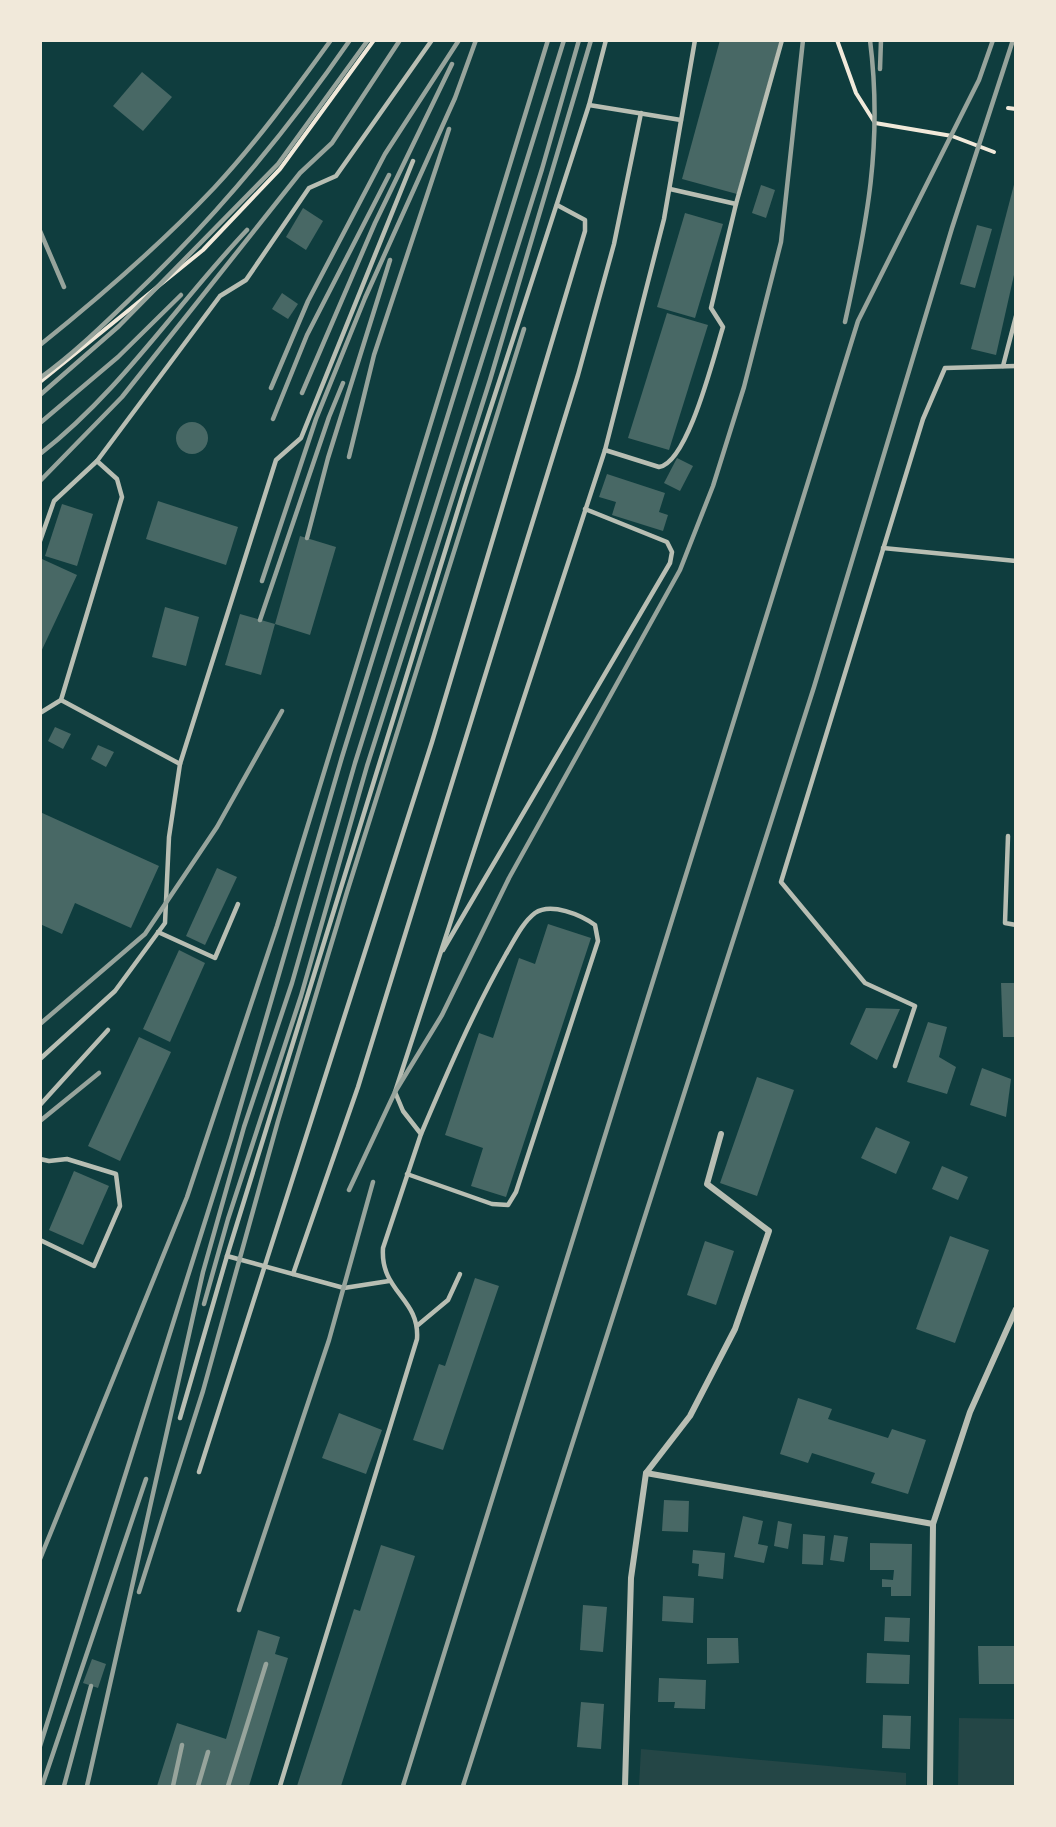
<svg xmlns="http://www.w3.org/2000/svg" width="1056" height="1827" font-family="'PT Sans',sans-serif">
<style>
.green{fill:#244646}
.building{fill:#486865}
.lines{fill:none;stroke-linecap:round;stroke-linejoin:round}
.path{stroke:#f1e9da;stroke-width:4}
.service{stroke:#b8beb3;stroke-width:4.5}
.minor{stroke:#b8beb3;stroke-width:6}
.rail{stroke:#97a49c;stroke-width:4.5}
</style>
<rect width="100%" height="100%" fill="#0f3d3e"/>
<g class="green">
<path d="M959 1718 1015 1719V1786H958Z"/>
<path d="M641 1749 906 1773V1786H639Z"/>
</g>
<g class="building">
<path d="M720 40H780L737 194 682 179Z"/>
<path d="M142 72 172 97 143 131 113 106Z"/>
<path d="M1016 177V266L996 355 971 349Z"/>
<path d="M761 185 775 190 766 218 752 213Z"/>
<path d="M303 208 323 221 306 250 286 237Z"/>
<path d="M685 213 723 224 695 318 657 307Z"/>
<path d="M977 225 992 229 975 288 960 284Z"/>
<path d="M282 293 298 304 288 319 272 309Z"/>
<path d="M667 313 708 325 669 450 628 438Z"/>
<circle cx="192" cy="438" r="16"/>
<path d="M677 458 693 466 680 491 664 483Z"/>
<path d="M607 474 665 493 659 512 668 515 663 531 612 515 616 502 599 497Z"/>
<path d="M158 501 238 527 226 565 146 539Z"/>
<path d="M62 504 93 514 77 566 45 556Z"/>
<path d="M300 536 336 547 310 635 275 624 261 675 225 665 240 614 275 624Z"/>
<path d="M42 559 77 575 40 654V562Z"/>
<path d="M165 607 199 617 186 666 152 657Z"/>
<path d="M55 727 71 734 63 749 48 741Z"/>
<path d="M98 745 114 752 106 767 91 759Z"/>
<path d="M40 812 159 866 131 928 75 903 62 934 40 924Z"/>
<path d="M217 868 237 877 205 945 186 936Z"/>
<path d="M548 924 591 938 506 1197 471 1186 483 1148 445 1135 479 1033 493 1038 519 958 535 964Z"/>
<path d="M179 950 205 963 170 1042 143 1029Z"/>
<path d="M1001 983H1016V1037H1003Z"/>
<path d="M866 1008 900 1009 877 1060 850 1044Z"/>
<path d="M928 1022 947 1027 939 1057 956 1067 947 1094 907 1082Z"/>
<path d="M139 1037 171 1052 120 1161 88 1146Z"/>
<path d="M982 1068 1011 1079 1006 1117 970 1105Z"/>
<path d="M757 1077 794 1090 757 1196 720 1183Z"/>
<path d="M876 1127 910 1142 896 1174 861 1158Z"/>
<path d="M942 1166 968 1177 958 1200 932 1189Z"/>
<path d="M74 1171 109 1186 83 1245 49 1230Z"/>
<path d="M950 1236 989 1250 955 1343 916 1329Z"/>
<path d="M705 1241 734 1251 716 1305 687 1295Z"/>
<path d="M475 1278 499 1286 443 1450 413 1440 439 1364 445 1366Z"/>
<path d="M798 1398 832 1409 828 1419 888 1438 892 1429 926 1440 908 1494 871 1483 875 1473 812 1453 808 1463 780 1454Z"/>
<path d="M339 1413 382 1430 366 1474 322 1458Z"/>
<path d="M664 1500 689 1501 688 1532 662 1531Z"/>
<path d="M743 1516 763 1521 758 1544 768 1546 764 1563 734 1557Z"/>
<path d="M778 1521 792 1524 788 1549 774 1546Z"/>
<path d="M803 1534 825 1536 823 1565 802 1564Z"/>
<path d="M834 1535 848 1537 844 1562 830 1560Z"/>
<path d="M870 1543 912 1544 911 1596H891V1587H882V1579L893 1580 894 1570H870Z"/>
<path d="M381 1545 415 1556 341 1786H297L354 1609 360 1611Z"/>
<path d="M693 1550 725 1553 723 1579 698 1576 699 1564 692 1563Z"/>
<path d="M663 1596 694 1598 693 1623 662 1621Z"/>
<path d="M583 1605 607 1607 603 1652 580 1650Z"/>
<path d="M885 1617 910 1618 909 1642 884 1641Z"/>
<path d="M258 1630 280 1637 275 1654 288 1658 249 1786H157L177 1723 226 1739Z"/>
<path d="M707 1638H738L739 1663 707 1664Z"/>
<path d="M978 1646H1016V1684H979Z"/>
<path d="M867 1653 910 1655 909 1684 866 1683Z"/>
<path d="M92 1659 106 1664 98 1688 83 1683Z"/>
<path d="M659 1678 706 1680 705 1709 674 1708 675 1702H658Z"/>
<path d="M581 1702 604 1704 601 1749 577 1747Z"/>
<path d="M883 1715 911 1716 910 1749 882 1748Z"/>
</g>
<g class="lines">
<g class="path">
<path d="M837 40 856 93 875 123 952 136 994 152"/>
<path d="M1008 108 1016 109"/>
<path d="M40 382 203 250 280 169 374 40"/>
</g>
<g class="service">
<path d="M606 40 589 105 681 120"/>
<path d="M670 189 736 204"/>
<path d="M1003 366 1016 316"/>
<path d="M605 450 659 467C688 463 714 355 723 327L711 308 736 204 782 40"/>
<path d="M40 541 54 501 97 461"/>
<path d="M883 548 1016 561"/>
<path d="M40 713 61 700"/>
<path d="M180 764 61 700 122 497 117 479 97 461 220 296 246 280 309 188 336 176 432 40"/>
<path d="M1008 836 1005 923 1016 925"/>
<path d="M158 932 215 958 238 904"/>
<path d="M443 950 670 563 672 552 667 542 585 509"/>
<path d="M40 1059 115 991 165 923 169 837 180 764 276 460 301 438 413 161"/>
<path d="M895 1066 915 1006 865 983 781 882 923 419 945 368 1016 366"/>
<path d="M40 1105 108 1030"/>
<path d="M40 1159 49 1161 67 1159 116 1174 120 1206 94 1266 40 1240"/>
<path d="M407 1174 492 1204 508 1205 516 1192 598 941 595 925C581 915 551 902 535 913 522 923 514 941 506 954 473 1012 447 1073 421 1134"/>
<path d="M293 1274 358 1087 578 375 614 244 641 113"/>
<path d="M389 1281 344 1288 227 1256 465 487 589 105"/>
<path d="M418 1325 448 1300 460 1274"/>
<path d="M180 1418 227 1256"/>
<path d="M199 1472 432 742 585 231V220L557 205"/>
<path d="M280 1786 417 1339C420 1298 380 1292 383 1248L421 1134 403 1111 395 1092 605 450 664 219 695 40"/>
</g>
<g class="minor">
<path d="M646 1473 933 1524"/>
<path d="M625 1786 631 1578 646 1473 690 1416 735 1329 769 1231 707 1184 721 1134"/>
<path d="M930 1786 933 1524 970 1412 1016 1309"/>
</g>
<g class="rail">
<path d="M880 69 881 40"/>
<path d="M40 231 64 287"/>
<path d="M845 322C867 223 883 143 870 40"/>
<path d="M40 345C101 296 160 245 214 188 256 143 294 91 331 40"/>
<path d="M40 378C72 355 101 327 129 300 212 221 285 134 350 40"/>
<path d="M271 388 308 301 385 154 459 40"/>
<path d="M302 393 375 223 452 64"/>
<path d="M40 395 119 326 278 164 368 40"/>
<path d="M273 419 307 335 389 175"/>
<path d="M40 423 118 357 181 295"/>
<path d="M40 454C121 391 177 304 247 230"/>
<path d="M349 457 374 355 449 129"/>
<path d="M40 481 122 397 300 173 332 143 400 40"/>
<path d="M307 538 328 458 390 260"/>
<path d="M262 581 316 419 365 298 455 98 476 40"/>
<path d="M260 620 329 417 343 383"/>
<path d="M40 1024 145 934 217 827 282 711"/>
<path d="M40 1121 99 1073"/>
<path d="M349 1190 395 1092 442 1015 509 878 680 570 713 486 744 387 781 242 803 40"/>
<path d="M204 1304 228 1219 301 996 367 766 490 380 591 40"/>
<path d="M40 1559 187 1197 277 926 548 40"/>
<path d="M139 1592 203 1391 278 1121 347 892 524 329"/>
<path d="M239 1610 329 1340 373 1182"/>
<path d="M40 1746 231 1139 342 757 564 40"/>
<path d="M42 1786 146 1479"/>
<path d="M64 1786 91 1686"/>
<path d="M87 1786 203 1272 244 1127 292 983 355 763 542 169 579 40"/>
<path d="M173 1786 182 1745"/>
<path d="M198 1786 208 1752"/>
<path d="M228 1786 266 1664"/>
<path d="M403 1786 858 321 979 80 993 40"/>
<path d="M463 1786 814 687 952 228 1013 40"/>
</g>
</g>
<rect width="1056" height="1827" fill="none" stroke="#f1e9da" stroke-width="84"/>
</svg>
